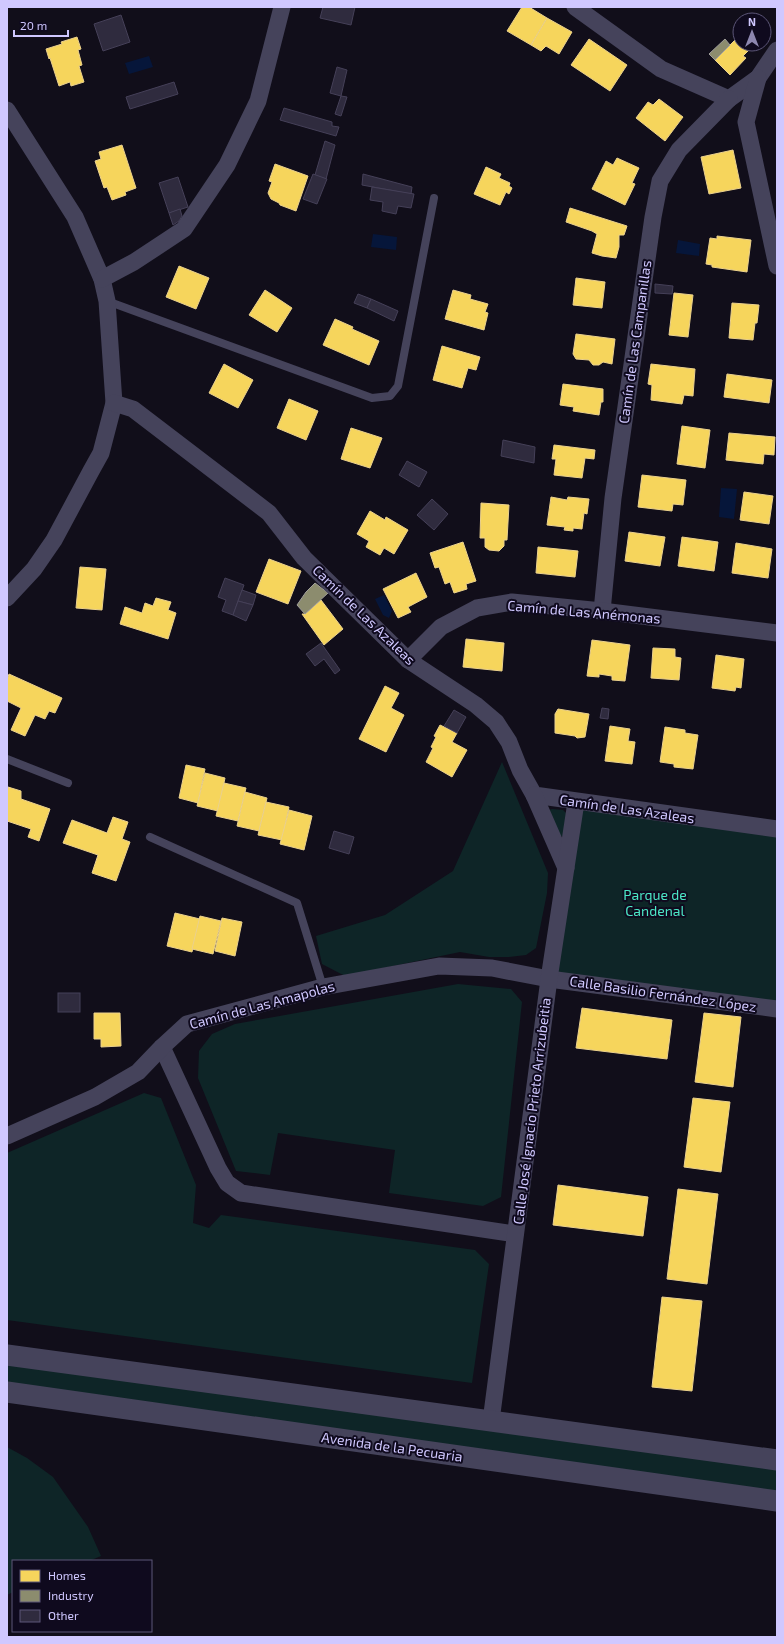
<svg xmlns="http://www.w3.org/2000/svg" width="784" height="1644" font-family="'Exo 2',sans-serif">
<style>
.green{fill:#0e2527}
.water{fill:#06163a}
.homes{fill:#f6d55c;stroke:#ebd18d}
.industry{fill:#8c8c6e;stroke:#a09e9a}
.building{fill:#2f2b3e;stroke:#454058}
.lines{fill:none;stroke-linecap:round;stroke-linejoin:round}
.service{stroke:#45435b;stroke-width:8}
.minor{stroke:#45435b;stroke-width:17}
.tertiary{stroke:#45435b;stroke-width:21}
.labels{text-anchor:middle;stroke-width:4;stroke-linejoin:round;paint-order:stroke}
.street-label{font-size:14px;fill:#d0c8ff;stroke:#0f0a1e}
.park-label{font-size:14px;fill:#4ce7c6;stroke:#0f0a1e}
</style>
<rect width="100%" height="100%" fill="#110e1a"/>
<g class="green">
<path d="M502 762 548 873 547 893 536 948 526 955 509 957H489L460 952 345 976 322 964 316 936 385 915 453 871Z"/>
<path d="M576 802 777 829V1009L549 979Z"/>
<path d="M552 809 563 810 567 814 565 835 560 837 549 810Z"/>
<path d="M458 984 511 989 522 1002 501 1197 483 1206 389 1193 395 1150 278 1133 270 1175 236 1171 198 1078 199 1051 212 1034 235 1024Z"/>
<path d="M144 1093 161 1098 196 1185 193 1223 209 1228 221 1215 475 1250 489 1264 472 1383 7 1320V1153Z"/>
<path d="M7 1355 777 1460V1501L7 1392Z"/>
<path d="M7 1447 27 1458 53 1477 88 1527 101 1556 89 1561H13V1592L7 1595Z"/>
</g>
<g class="water">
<path d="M149 56 153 67 129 74 125 63Z"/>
<path d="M373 234 397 237 396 250 371 247Z"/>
<path d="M678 240 700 244 699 256 676 253Z"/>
<path d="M721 488 737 489 734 519 719 517Z"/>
<path d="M384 595 392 611 389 618 383 615 375 599Z"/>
</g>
<g class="homes">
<path d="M522 7H529L547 18 531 45 507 31Z"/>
<path d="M547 18 572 32 559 54 546 46 541 51 531 45Z"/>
<path d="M740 35V44L754 45 743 56 746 58 730 75 715 60Z"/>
<path d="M77 37 81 49 78 50 82 65 79 66 84 82 71 86 70 82 59 86 50 58 49 59 46 49 62 44 61 42Z"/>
<path d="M589 39 627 65 610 91 571 65Z"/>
<path d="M659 99 683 117 665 141 636 118 648 102 653 105Z"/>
<path d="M122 145 136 188 125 192 126 195 112 200 107 187 104 188 95 161 101 159 99 152Z"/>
<path d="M733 150 741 188 709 194 701 157Z"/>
<path d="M617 158 639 168 632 183 635 184 625 205 592 189 606 161 613 165Z"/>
<path d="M275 164 308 176 296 211 280 205 279 203 271 199 268 193 272 182 269 181Z"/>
<path d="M486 167 501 174 499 178 510 183 509 186 512 188 509 194 506 192 500 205 474 194Z"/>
<path d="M570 208 627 226 624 235H619V247L616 258 602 256 592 253 597 234 592 231 566 222Z"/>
<path d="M717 236 751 240 747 272 712 267V265L706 264 710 238 717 239Z"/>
<path d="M179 266 209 278 196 309 166 297Z"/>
<path d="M576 278 605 282 602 308 573 305Z"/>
<path d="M265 290 292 308 277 332 249 315Z"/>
<path d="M453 290 471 295 470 299 488 304 485 312 488 313 484 330 445 319Z"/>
<path d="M674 293 693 295 688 337 669 335Z"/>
<path d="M732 303 759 305 757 323H755L753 340 729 338Z"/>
<path d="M335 319 353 327 352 329 379 341 369 365 323 345Z"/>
<path d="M576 334 615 339 612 364 603 362 599 365H593L589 360 576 359 573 354Z"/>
<path d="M442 346 480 357 476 370 468 368 462 388 433 380Z"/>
<path d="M224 364 253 380 238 408 209 393Z"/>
<path d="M651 364 695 369 693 396 684 395 682 404 651 400 652 385 648 384Z"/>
<path d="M727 374 772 380 769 403 724 397Z"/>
<path d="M563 384 603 389V402H601L599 415 573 411 574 407 560 405Z"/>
<path d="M289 399 318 411 306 440 277 428Z"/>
<path d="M682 426 710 430 705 468 677 464Z"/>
<path d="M351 428 382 438 370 468 341 459Z"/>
<path d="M729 433 775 437 774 455 764 454 763 464 726 460Z"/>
<path d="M554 445 595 450 594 459 585 458 582 478 554 475 556 459H552Z"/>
<path d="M642 475 686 480 683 505 673 504 672 511 638 507Z"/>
<path d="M744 492 773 496 769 524 740 520Z"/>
<path d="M551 497 567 500 568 497 589 499 587 514 584 513 582 529 573 528V531L564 530 565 527 547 525Z"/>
<path d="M481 503 509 505 507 540H504V546L499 551 489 550 485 547V538H480Z"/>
<path d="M370 511 385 520 386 517 408 530 394 554 384 548 380 555 366 547 369 541 357 534Z"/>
<path d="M629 532 665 537 660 566 625 561Z"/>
<path d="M682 537 718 542 714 571 678 566Z"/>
<path d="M463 542 476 581 466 584 467 589 454 593 450 582 445 584 439 567 435 568 430 553Z"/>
<path d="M736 543 772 549 768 578 732 573Z"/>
<path d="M538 547 578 551 575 577 536 573Z"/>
<path d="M269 559 301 571 288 604 256 592Z"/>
<path d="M80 567 106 569 102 610 76 608Z"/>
<path d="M416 573 427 597 408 607 411 612 398 618 383 589Z"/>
<path d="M156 598 171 602 168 610 176 613 168 639 120 624 125 607 142 613 145 603 153 606Z"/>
<path d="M321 600 343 629 324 645 302 614H305Z"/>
<path d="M466 639 504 643 502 671 463 667Z"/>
<path d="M592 640 630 645 625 681 612 680V676L599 674V677L587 676Z"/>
<path d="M653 648 675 649V657L681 658 679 680 651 678Z"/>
<path d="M716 655 744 659 741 688 736 687 735 691 712 688Z"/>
<path d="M9 674 62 698 55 713 49 711 45 719 35 715 25 736 11 730 21 708 7 701V680Z"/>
<path d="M385 686 399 693 391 708 404 715 386 752 359 739Z"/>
<path d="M558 709 589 714 585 737 577 738 575 736 555 733V714Z"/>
<path d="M440 725 457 733 452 742 467 750 452 777 426 762 433 748 431 747 436 737 434 736Z"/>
<path d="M610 726 630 729 628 741 635 742 632 764 605 761Z"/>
<path d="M665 727 685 730V733L698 735 693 769 674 767V764L660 762Z"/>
<path d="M186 765 205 769 198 803 179 798Z"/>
<path d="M205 773 225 778 218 811 197 806Z"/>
<path d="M224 783 246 788 238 821 216 816Z"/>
<path d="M8 787 21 791V799L50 809 39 841 28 837 31 829 7 821V791Z"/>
<path d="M245 792 267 798 259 831 237 826Z"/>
<path d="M266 802 289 807 282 840 258 835Z"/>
<path d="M289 810 312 816 304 850 280 844Z"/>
<path d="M113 817 128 822 122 839 130 842 116 881 92 873 98 855 63 843 72 820 107 833Z"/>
<path d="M175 913 200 919 192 952 167 946Z"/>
<path d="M200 916 221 921 213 954 192 949Z"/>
<path d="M222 918 242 922 235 956 215 951Z"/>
<path d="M582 1008 672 1020 667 1059 576 1048Z"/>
<path d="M94 1013H120L121 1046 101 1047V1039H94Z"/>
<path d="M704 1013 741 1017 733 1087 695 1082Z"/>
<path d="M693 1098 730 1102 721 1172 684 1167Z"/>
<path d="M558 1185 648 1197 643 1236 553 1225Z"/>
<path d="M678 1189 718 1194 707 1284 667 1279Z"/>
<path d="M662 1297 702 1301 692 1391 652 1387Z"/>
</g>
<g class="industry">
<path d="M725 39 730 45 715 60 709 54Z"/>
<path d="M315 583 328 593 305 614 297 605 306 592Z"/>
</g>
<g class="building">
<path d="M323 7H355L351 25 320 18Z"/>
<path d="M121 15 130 42 103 51 94 24Z"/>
<path d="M337 67 347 70 341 96 330 93Z"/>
<path d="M174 82 178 94 130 109 126 97Z"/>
<path d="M341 96 347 97 341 116 335 114Z"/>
<path d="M284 108 332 122V126L339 127 336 136 280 120Z"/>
<path d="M325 141 335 145 326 179 315 175Z"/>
<path d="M313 174 327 179 317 204 303 199Z"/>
<path d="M363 174 412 187 411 194 362 185Z"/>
<path d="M178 177 188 207 169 213 159 183Z"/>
<path d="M372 187 414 194 411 208 398 206 396 214 382 211 383 202 370 200Z"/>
<path d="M180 209 182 216 179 221 173 225 169 213Z"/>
<path d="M655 284 673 286 672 294 655 293Z"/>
<path d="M358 294 371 299 367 308 354 303Z"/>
<path d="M371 299 398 311 394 321 367 308Z"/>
<path d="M503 440 535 447 534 463 501 456Z"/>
<path d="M407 461 427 472 419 487 399 475Z"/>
<path d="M432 499 448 514 434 530 417 515Z"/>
<path d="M225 578 244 585 233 615 222 611 226 600 218 597Z"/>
<path d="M242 590 256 595 253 605 238 601Z"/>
<path d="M238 601 253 605 246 621 233 615Z"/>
<path d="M321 643 340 670 335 674 324 659 315 666 306 654Z"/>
<path d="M602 708 609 709 608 719 600 718Z"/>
<path d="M454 710 466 717 457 733 444 726Z"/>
<path d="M334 831 354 837 349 854 329 848Z"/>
<rect x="58" y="993" width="22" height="19"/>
</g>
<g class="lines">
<g class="service">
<path d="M107 301 372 398 390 396 398 386 434 198"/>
<path d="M7 759 68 783"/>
<path d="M150 837 297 903 323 987"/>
</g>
<g class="minor">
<path d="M575 7 661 69 729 99 758 78 777 50"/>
<path d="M758 78 746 122 777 266"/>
<path d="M7 110 75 217 102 279 107 301 114 403 101 453 91 471 54 540 34 569 7 598"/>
<path d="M102 279 134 262 184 229 227 165 258 101 282 7"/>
<path d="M114 403 133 409 269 513 304 558 408 660 476 705 496 722 509 742 520 770 534 795 777 829"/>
<path d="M602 611 613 498 653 217 660 181 679 150 729 99"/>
<path d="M408 660 441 627 477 608 512 602 602 611 777 633"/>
<path d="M534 795 566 868"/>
<path d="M162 1047 218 1168 227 1183 241 1193 515 1234"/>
<path d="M7 1136 95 1097 138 1072 162 1047 187 1024 323 987 439 966 492 968 549 979 777 1009"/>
<path d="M491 1421 549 979 576 802"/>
</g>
<g class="tertiary">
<path d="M7 1355 777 1460"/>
<path d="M7 1392 777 1501"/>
</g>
</g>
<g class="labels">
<g class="street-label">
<text transform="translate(635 342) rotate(-82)" y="5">Camín de Las Campanillas</text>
<text transform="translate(584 612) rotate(5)" y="5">Camín de Las Anémonas</text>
<text transform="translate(364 615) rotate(44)" y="5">Camín de Las Azaleas</text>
<text transform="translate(627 809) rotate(8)" y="5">Camín de Las Azaleas</text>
<text transform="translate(663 994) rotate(8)" y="5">Calle Basilio Fernández López</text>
<text transform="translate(262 1005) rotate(-15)" y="5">Camín de Las Amapolas</text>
<text transform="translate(532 1111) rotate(-83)" y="5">Calle José Ignacio Prieto Arrizubeitia</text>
<text transform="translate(392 1447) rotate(8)" y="5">Avenida de la Pecuaria</text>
</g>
<g class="park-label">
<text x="655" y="900">Parque de<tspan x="655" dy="16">Candenal</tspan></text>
</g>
</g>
<rect width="784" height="1644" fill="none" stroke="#d0c8ff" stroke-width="16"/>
<rect x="12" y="1560" width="140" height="72" fill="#0f0a1e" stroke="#5c5678"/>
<rect x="20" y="1570" width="20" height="12" fill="#f6d55c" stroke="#5c5678"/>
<text x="48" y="1580" font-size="12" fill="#d0c8ff">Homes</text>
<rect x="20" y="1590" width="20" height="12" fill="#8c8c6e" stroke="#5c5678"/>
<text x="48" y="1600" font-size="12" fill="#d0c8ff">Industry</text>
<rect x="20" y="1610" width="20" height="12" fill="#2f2b3e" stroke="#5c5678"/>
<text x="48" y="1620" font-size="12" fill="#d0c8ff">Other</text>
<g transform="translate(752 32)"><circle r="19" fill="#0f0a1e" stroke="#5c5678"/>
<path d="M0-3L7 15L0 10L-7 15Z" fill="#8d87af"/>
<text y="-6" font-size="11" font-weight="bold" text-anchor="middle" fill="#d0c8ff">N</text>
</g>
<path d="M14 30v6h54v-6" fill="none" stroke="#d0c8ff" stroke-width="2"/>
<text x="20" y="30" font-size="12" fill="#d0c8ff" stroke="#0f0a1e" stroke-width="3" paint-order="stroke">20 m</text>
</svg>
